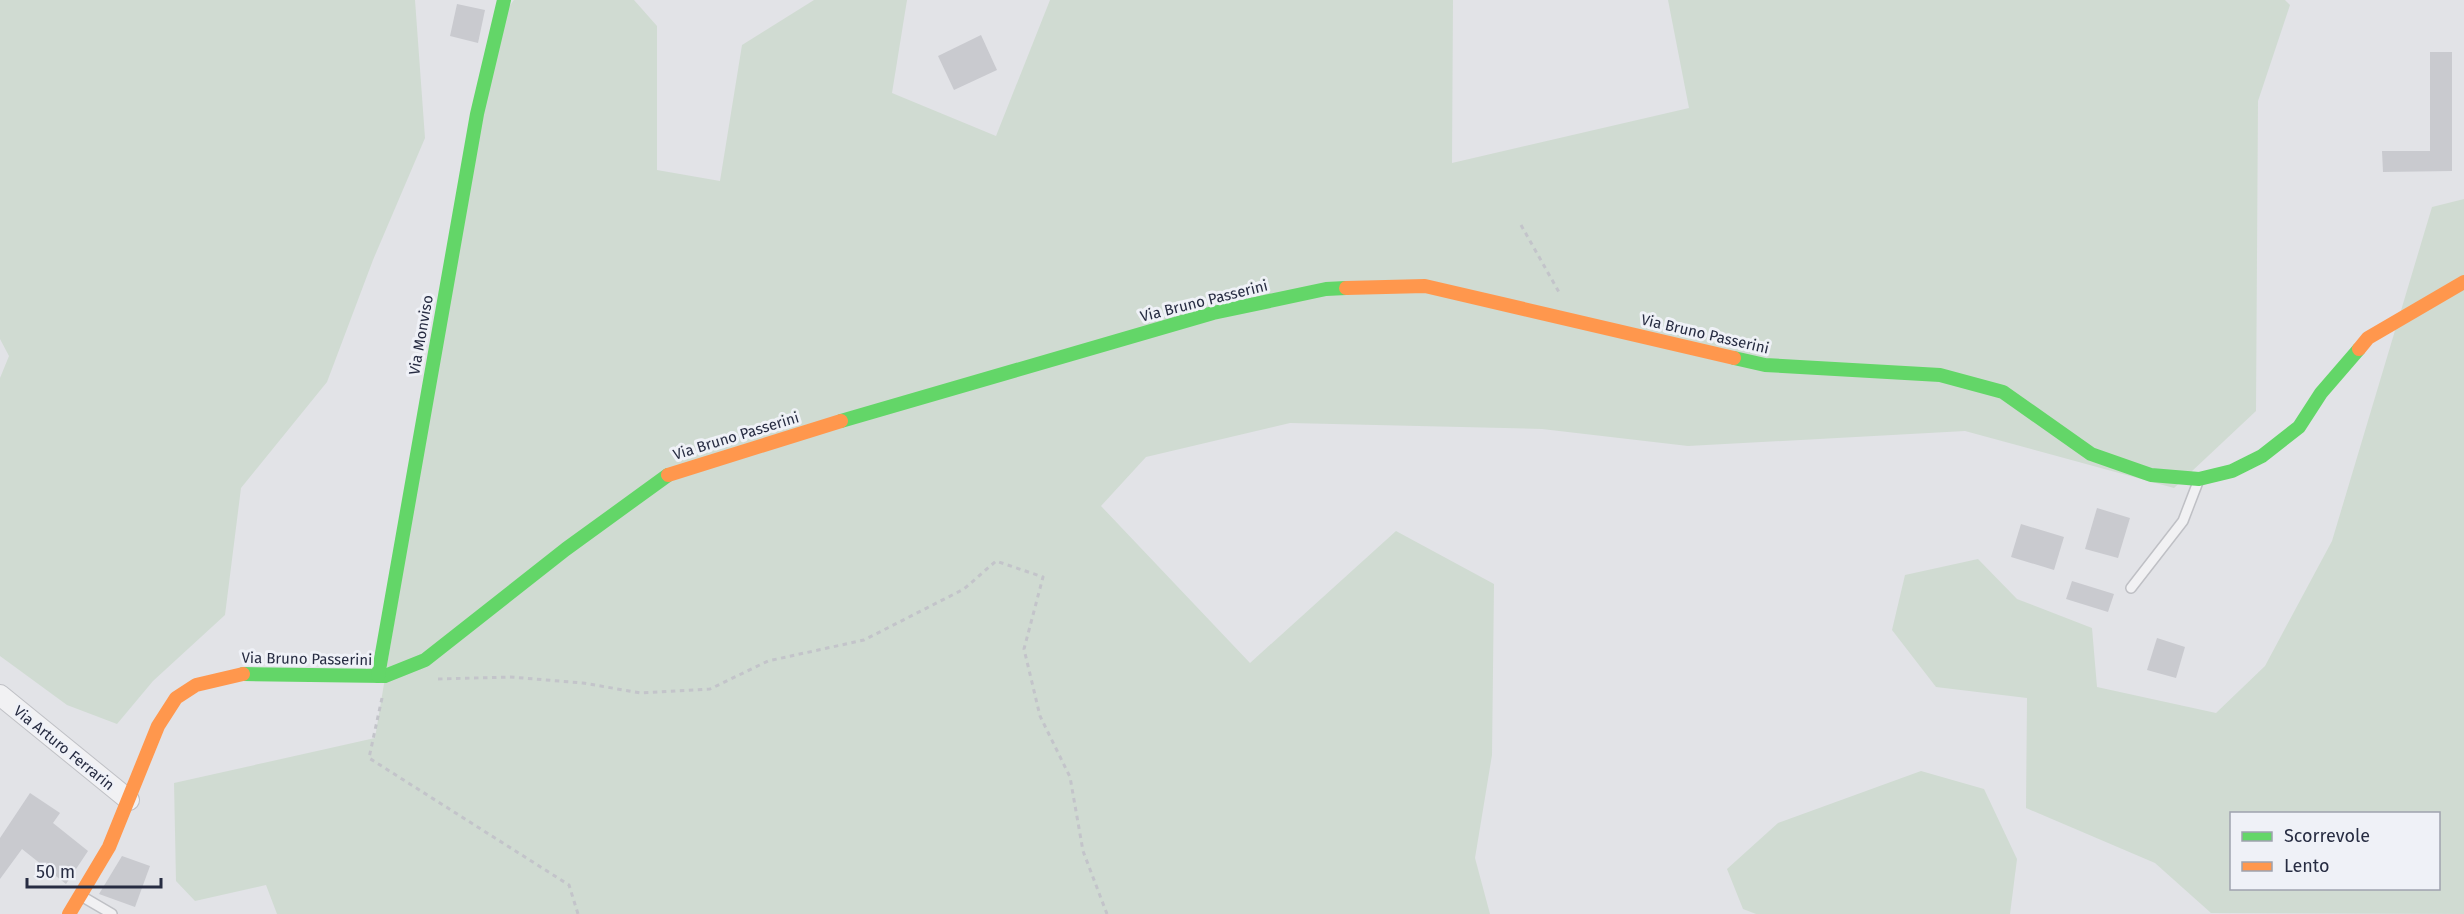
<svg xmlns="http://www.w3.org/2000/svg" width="2464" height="914" font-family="'Fira Sans',sans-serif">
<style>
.green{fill:#d0dbd2;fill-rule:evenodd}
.building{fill:#c9cacf}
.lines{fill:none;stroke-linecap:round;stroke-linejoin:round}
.lane-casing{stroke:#bfc0c5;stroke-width:12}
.street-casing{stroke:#bfc0c5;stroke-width:22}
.path{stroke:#c3c4ca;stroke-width:3;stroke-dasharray:4.5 4.5;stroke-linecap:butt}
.lane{stroke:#f1f1f3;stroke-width:9}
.street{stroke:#f1f1f3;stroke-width:20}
.fast{stroke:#63d668;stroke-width:14}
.slow{stroke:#ff974d;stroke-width:14}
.labels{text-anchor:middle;stroke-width:6;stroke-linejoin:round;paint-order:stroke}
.street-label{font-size:15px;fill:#272c42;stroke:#eff1f7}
</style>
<rect width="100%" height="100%" fill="#e2e3e7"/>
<g class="green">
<path d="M0 0H415L425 138 373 260 327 382 241 488 225 615 153 681 117 724 67 705 0 656V378L9 356 0 339Z"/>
<path d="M514 0H634L657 26V170L720 181 742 45 814 0H907L892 93 996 136 1050 0H1453L1452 163 1689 108 1668 0H2285L2290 5 2258 101 2256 411 2174 488 1965 431 1688 446 1542 429 1290 423 1146 457 1101 506 1250 663 1396 531 1494 584 1492 755 1475 858 1490 914H277L266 885 195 901 176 881 174 783 375 738 493 28Z"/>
<path d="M2464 199V914L2211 913 2155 863 2026 808 2027 698 1936 687 1892 630 1905 575 1978 559 2017 599 2092 628 2097 687 2216 713 2265 666 2332 541 2432 207ZM2232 814H2438V888H2232Z"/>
<path d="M1921 771 1984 789 2017 859 2010 914H1756L1743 909 1727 869 1778 823Z"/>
</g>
<g class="building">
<path d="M457 4 485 10 478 43 450 36Z"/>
<path d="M981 35 997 70 954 90 938 56Z"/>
<path d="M2430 52H2452V171L2383 172 2382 151H2430Z"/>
<path d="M2097 508 2130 518 2118 558 2085 549Z"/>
<path d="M2021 524 2064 537 2054 570 2011 557Z"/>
<path d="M2072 581 2114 594 2108 612 2066 599Z"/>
<path d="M2157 638 2185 647 2176 678 2147 670Z"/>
<path d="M30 793 60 813 53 823 88 851 66 884 22 849 0 879V838Z"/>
<path d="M122 856 150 866 135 907 99 894Z"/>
</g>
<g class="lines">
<g class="lane-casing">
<g id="lane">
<path d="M2131 588 2183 521 2198 482"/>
<path d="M83 897 112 914"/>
</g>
</g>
<g class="street-casing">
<path id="street" d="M0 695 129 800"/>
</g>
<g class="path">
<path d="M1521 225 1560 294"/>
<path d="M438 679 510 677 583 683 641 693 710 689 768 661 864 640 964 589 996 561 1043 577 1024 649 1040 716 1070 777 1083 851 1107 914"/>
<path d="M382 698 369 758 569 885 578 914"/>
</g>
<use href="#lane" class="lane"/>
<use href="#street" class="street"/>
<g class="fast">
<path d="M1734 358 1765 365 1940 375 2003 392 2091 454 2151 475 2199 479 2232 471 2262 456 2299 427 2321 393 2359 349"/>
<path d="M841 421 1213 313 1326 289 1346 288"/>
<path d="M243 674 385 676 425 660 566 549 668 475"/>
<path d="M378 676 477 114 504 0"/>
</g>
<g class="slow">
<path d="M1346 288 1425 286 1734 358"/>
<path d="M2359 349 2368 338 2464 282"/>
<path d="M668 475 841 421"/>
<path d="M69 914 109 847 158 726 176 698 196 685 243 674"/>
</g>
</g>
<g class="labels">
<g class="street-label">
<text transform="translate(1204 301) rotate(-14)" y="5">Via Bruno Passerini</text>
<text transform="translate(1705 334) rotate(13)" y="5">Via Bruno Passerini</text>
<text transform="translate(421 335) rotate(-80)" y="5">Via Monviso</text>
<text transform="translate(736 436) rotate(-17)" y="5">Via Bruno Passerini</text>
<text transform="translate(307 659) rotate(1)" y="5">Via Bruno Passerini</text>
<text transform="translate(64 748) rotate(39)" y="5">Via Arturo Ferrarin</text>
</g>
</g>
<rect x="2230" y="812" width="210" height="78" fill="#eff1f7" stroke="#9fa2af" stroke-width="1.5"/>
<rect x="2242" y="832" width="30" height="9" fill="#63d668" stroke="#9fa2af" stroke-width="1.5"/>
<text x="2284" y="842" font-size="18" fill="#272c42">Scorrevole</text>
<rect x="2242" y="862" width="30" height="9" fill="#ff974d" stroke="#9fa2af" stroke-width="1.5"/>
<text x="2284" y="872" font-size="18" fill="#272c42">Lento</text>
<path d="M27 878v9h134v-9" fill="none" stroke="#272c42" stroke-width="3"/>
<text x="36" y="878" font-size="18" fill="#272c42" stroke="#eff1f7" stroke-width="4.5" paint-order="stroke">50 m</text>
</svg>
